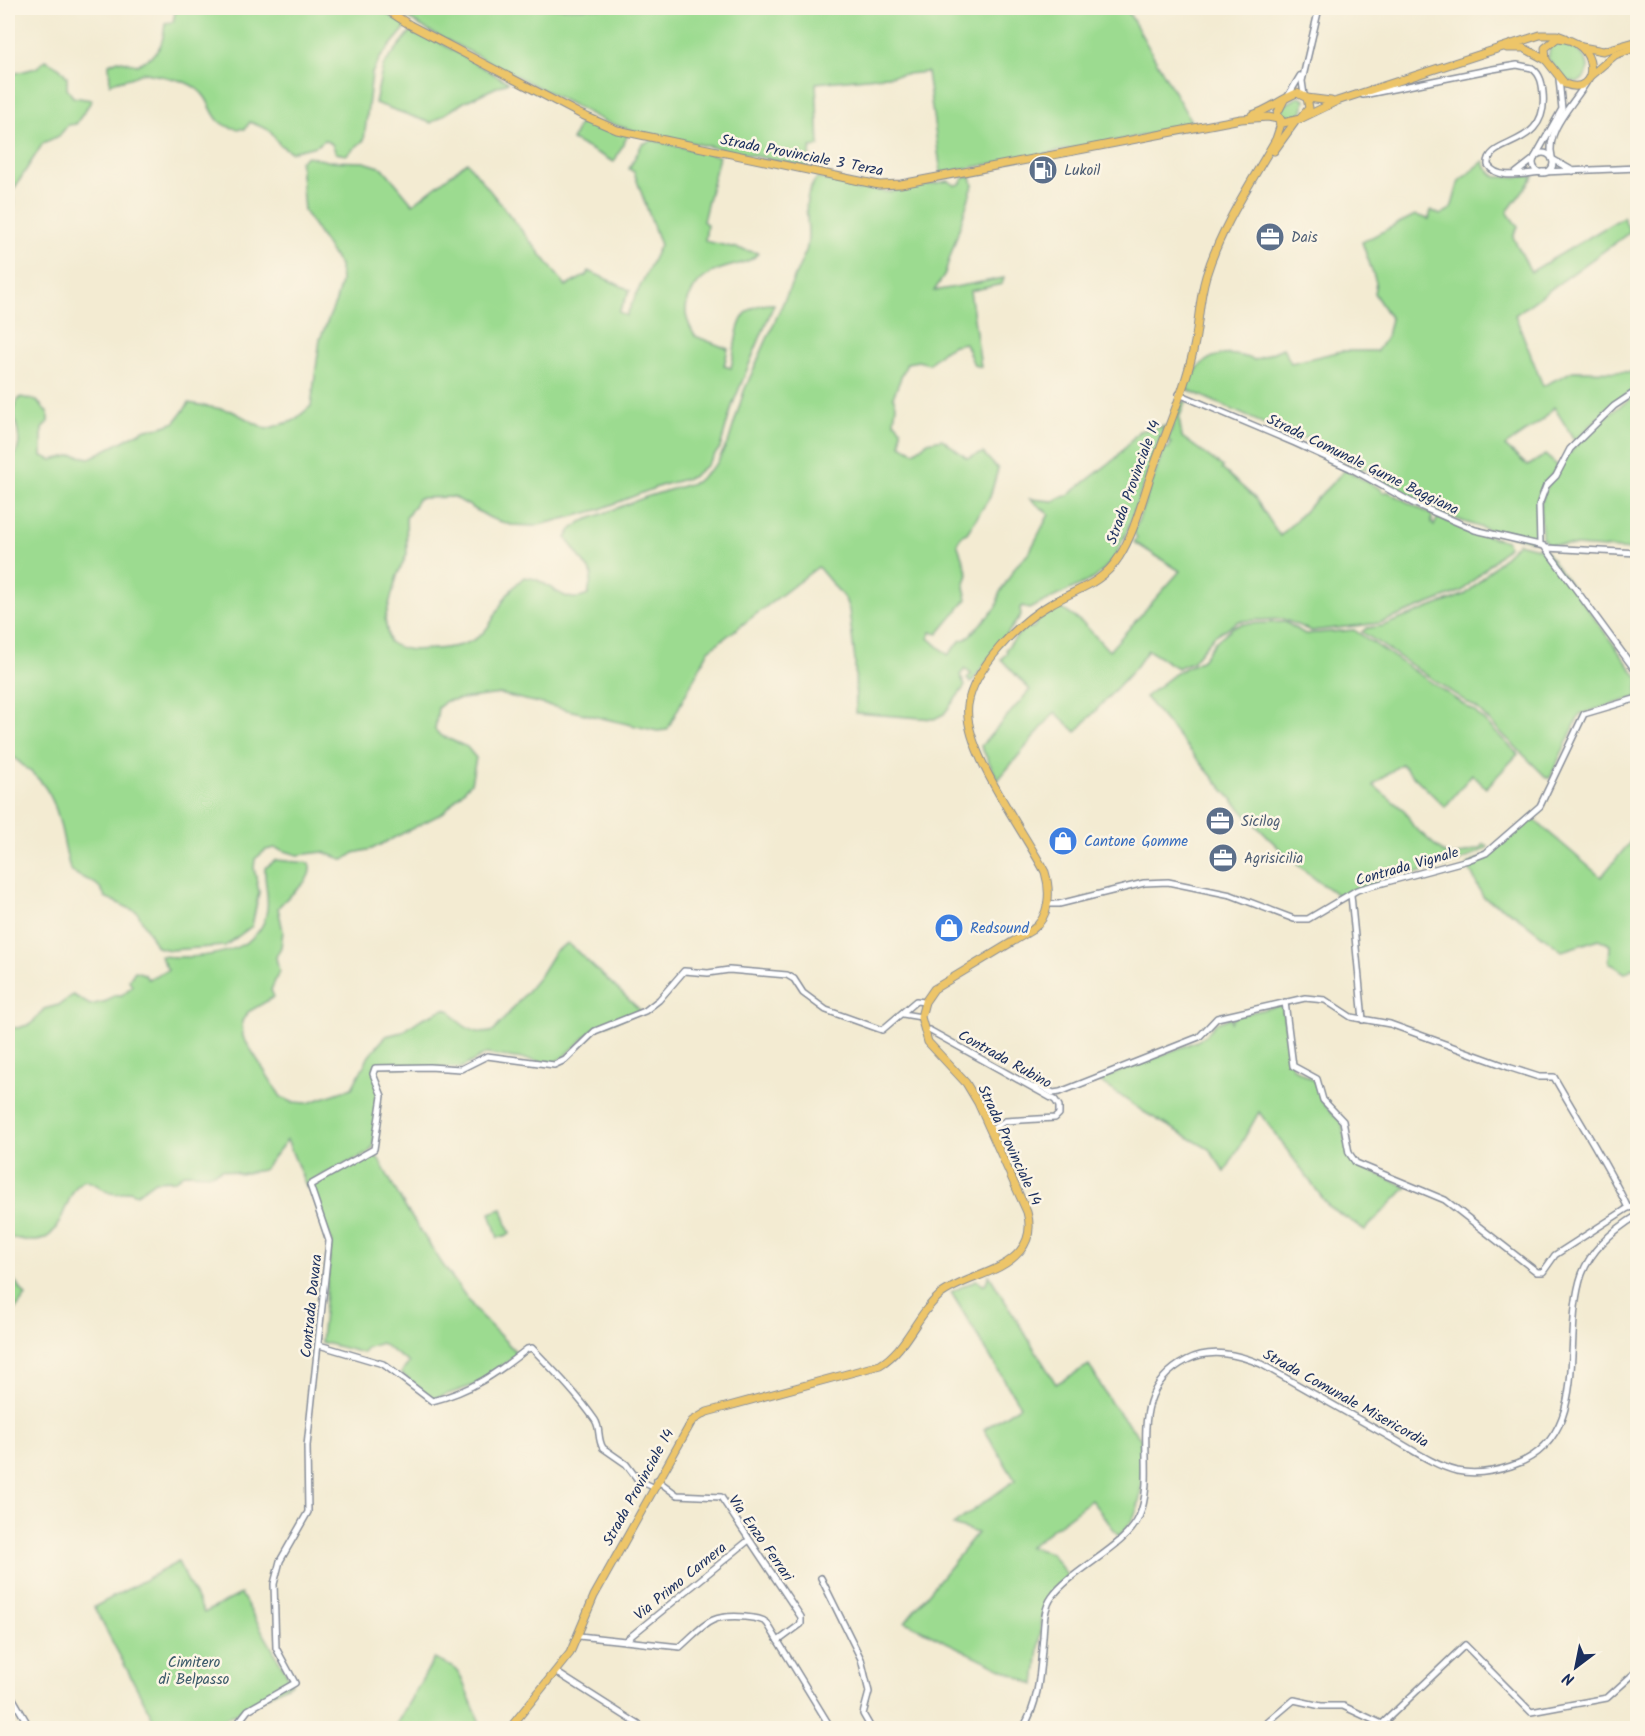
<svg xmlns="http://www.w3.org/2000/svg" width="1645" height="1736" font-family="Kalam,sans-serif">
<style>
.green{fill:#9cdb90;stroke:#5c8577;stroke-width:1.5}
.lines{fill:none;stroke-linecap:round;stroke-linejoin:round}
.minor-casing{stroke:#878d98;stroke-width:8}
.major-casing{stroke:#878d98;stroke-width:9}
.minor{stroke:#fff;stroke-width:5}
.major{stroke:#edc569;stroke-width:7}
.labels{text-anchor:middle;stroke-width:5;stroke-linejoin:round;paint-order:stroke}
.street-label{font-size:15px;fill:#1b2f5e;stroke:#fcf5e5}
.service-label{font-size:15px;fill:#4e5e75;stroke:#fcf5e5;text-anchor:start}
.shop-label{font-size:15px;fill:#366cbe;stroke:#fcf5e5;text-anchor:start}
.park-label{font-size:15px;fill:#3b5a6a;stroke:#fcf5e5}
</style>
<rect width="100%" height="100%" fill="#fcf5e5"/>
<filter id="ink" filterUnits="userSpaceOnUse"><feTurbulence type="fractalNoise" baseFrequency=".0167" numOctaves="2"/><feDisplacementMap in="SourceGraphic" scale="12" xChannelSelector="R" yChannelSelector="G"/><feConvolveMatrix kernelMatrix="1 2 1 2 8 2 1 2 1" color-interpolation-filters="sRGB"/></filter>
<filter id="wash" filterUnits="userSpaceOnUse"><feTurbulence type="fractalNoise" baseFrequency=".008" numOctaves="4" result="noise"/><feDisplacementMap in="SourceGraphic" scale="24" xChannelSelector="R" yChannelSelector="G"/><feGaussianBlur stdDeviation="1.35" result="paint"/><feColorMatrix in="noise" values="0 0 0 0 0 0 0 0 0 0 0 0 0 0 0 0 0 1.4 0 .05"/><feComposite in="paint" operator="in"/></filter>
<g filter="url(#wash)">
<rect width="100%" height="100%" fill="#f3ebd2"/>
<g class="green">
<path d="M176 8H378L407 26 380 58 372 73 364 140 346 155 336 153 332 144 325 140 316 146 291 152 280 145 269 130 250 122 245 129C206 129 217 103 197 89 183 78 160 77 143 72 134 79 121 79 110 84L109 64 118 60 137 65C159 53 163 48 165 23L173 22Z"/>
<path d="M390 8H1126L1192 123 1191 127 941 173 927 72 816 83 819 146 811 147 808 167 635 131 606 122 433 33Z"/>
<path d="M410 32 423 33 508 82 464 102 431 123 375 103 383 66Z"/>
<path d="M1556 41C1576 43 1602 66 1579 82L1566 81 1548 59 1550 47Z"/>
<path d="M46 60 60 68 67 77V89L73 97 92 100 76 124 68 125 59 136 43 143 12 192 14 207 8 220V75L36 68Z"/>
<path d="M1299 96 1305 99 1303 111C1296 116 1289 124 1281 118L1282 107Z"/>
<path d="M582 118 628 135 614 162 572 140Z"/>
<path d="M653 140 719 156 703 221 707 225 705 241 758 253C746 271 707 259 690 296 682 311 687 322 695 336L728 349 724 366 731 368C738 338 733 302 774 304L732 406 720 448 707 465 692 477 660 486 598 510 535 526 511 525 490 518 454 497 419 498 406 518 407 554 397 576 385 619 389 642C404 652 417 650 434 649 504 645 483 611 524 577 549 577 561 608 588 595L592 574 566 538 571 530 581 522 646 497 696 482 717 463 729 440 744 391 806 251C814 224 796 205 817 178L851 186 858 191 861 188 889 192 948 181 955 185 960 184 964 178 971 176 973 185 944 276 934 291 1004 278 1002 284 970 291 981 367 974 365 965 343 954 345 943 351 929 364 918 361 907 363 893 397 896 405 894 421 901 429V445L914 452 928 442 942 439 967 458 983 453 998 469 990 497 967 533 962 535 957 543 968 574 964 587 967 599 938 634 931 632 929 638 948 655 961 640 966 639 997 607 999 594 1016 566 1029 553 1049 514 1030 499 1053 501 1068 495 1116 458 1139 431 1165 426 1127 531 1114 559 1095 578 1029 609 1023 606 1020 608 1021 615 971 683 967 679 971 674 965 669 960 675 965 686 944 714 934 719 856 713 855 661 849 610 845 599 818 567 709 650 667 730 657 731 500 694 446 701 438 708 435 730 440 735 467 747 476 758 471 783 443 813 372 849 354 853 344 860 323 852 298 855 275 848 266 850 255 859 254 868 259 892 252 926 225 946 170 950 157 947 137 912 105 897C98 877 81 882 70 869 62 841 61 805 41 782 34 773 17 762 8 751V462C35 441 1 415 21 397L37 401 48 413V422L42 429V456L52 460 74 455 90 458 146 429 161 427 175 422 189 403 232 411 266 429 293 421 311 406 320 339 336 301 341 282 340 266 304 211 300 161 307 156 327 161 364 162 383 168 413 204 467 162 566 286 587 275 589 271 630 290 619 312 626 316 660 245 634 172 629 169 642 144Z"/>
<path d="M1484 161 1486 168 1496 177 1534 176 1507 212 1518 227 1513 237 1531 272 1623 217 1630 232 1515 315 1543 386 1573 371 1637 372V387L1612 404 1575 441 1554 407 1543 420 1505 446 1528 466 1545 455 1558 466 1539 493 1537 536 1532 541C1469 527 1417 508 1365 468L1361 470 1319 447 1315 437 1298 439 1186 389C1200 354 1222 348 1255 360L1283 348 1291 363 1342 351H1377L1387 336 1391 319 1374 293 1376 282 1362 242 1415 215 1429 219 1431 210 1440 215 1451 209 1459 181Z"/>
<path d="M1637 394 1638 540 1633 550 1548 544 1542 538C1542 526 1538 508 1543 496 1561 453 1600 419 1637 394Z"/>
<path d="M1186 401 1179 418 1182 437 1223 467 1222 469 1255 498 1280 536 1345 470 1381 489 1383 493 1387 491 1432 515V523L1434 526 1438 517 1473 532 1507 541 1508 547 1462 591 1380 623 1311 631 1283 619 1239 621 1214 636 1192 662 1177 668 1148 650 1136 667 1076 732 1055 712 998 780 981 746 1030 690 1001 659 1007 653 1006 649 1025 627 1033 628 1036 624 1034 620 1058 606 1084 624 1109 651 1180 571 1134 542 1137 538 1134 532 1164 449 1169 448 1171 443 1168 439 1181 403Z"/>
<path d="M1518 543 1545 550 1638 678 1637 696 1634 698 1580 714 1550 778H1547L1477 709 1362 632 1367 628 1382 626 1466 594Z"/>
<path d="M1285 622 1305 634 1354 630 1475 712 1518 754 1486 788 1472 774 1445 807 1401 764 1373 785 1405 811 1413 826 1445 854 1455 856 1481 848 1484 844 1488 847C1446 875 1387 872 1341 897 1266 850 1203 764 1145 697L1179 671 1201 661 1215 642 1233 627 1242 624Z"/>
<path d="M1532 818 1601 877 1637 834V965L1625 973 1609 962 1610 945 1599 939 1562 951 1514 914 1483 897 1467 864 1487 856Z"/>
<path d="M276 860 309 863C316 882 289 892 278 908L283 931 281 947 276 957 279 972 271 990 274 997 248 1012 242 1021 243 1037 281 1097 292 1102 308 1103 352 1088 369 1056 386 1036 402 1032 421 1019 444 1009 451 1011C459 1026 477 1037 494 1031L539 977 555 951 568 943 641 1011 594 1029 564 1057 553 1063 486 1054 461 1068 397 1067 382 1064 374 1067 380 1096 373 1148 367 1154 309 1182 307 1188 287 1140 263 1170 240 1174 222 1169 211 1174 185 1173 175 1180 155 1181 137 1194 130 1191C101 1200 107 1184 83 1180 63 1194 65 1238 36 1241 27 1241 17 1238 8 1238V1027L18 1028 31 1024 44 1009 59 1005 73 995 90 1005 107 1001 114 995H122L132 986 129 980 135 971 144 974 148 979 168 970 160 956C195 959 262 957 267 909 269 895 264 882 265 868Z"/>
<path d="M1282 1005 1292 1067 1315 1081 1322 1102 1342 1123 1348 1154 1356 1164 1407 1187 1365 1230 1329 1207 1259 1112 1225 1172 1209 1149 1144 1112 1101 1082 1103 1078 1197 1041 1206 1035 1216 1023 1230 1018 1231 1022 1235 1016Z"/>
<path d="M372 1155 378 1158 405 1207 443 1265 477 1312 518 1354 475 1385 433 1399 401 1373 409 1363 381 1343 366 1348 363 1353 321 1342 331 1241 312 1192 313 1185Z"/>
<path d="M502 1209 510 1234 498 1238 490 1213Z"/>
<path d="M8 1272 26 1296 8 1319Z"/>
<path d="M989 1275 1056 1384 1089 1365 1111 1403 1141 1439C1140 1476 1149 1509 1119 1536L1091 1500 1029 1547 1051 1553 1068 1577 1054 1590 1043 1610 1035 1685 905 1622 977 1533 953 1525 1015 1480 984 1429 1020 1406 951 1292 976 1280 982 1285 986 1283Z"/>
<path d="M178 1562 204 1613 241 1594 292 1683 208 1728H158L94 1607Z"/>
<path d="M434 1659 453 1667 460 1675 482 1728H394Z"/>
</g>
</g>
<g filter="url(#ink)">
<g class="lines">
<g class="minor-casing">
<g id="minor">
<path d="M1304 95 1302 81 1319 8"/>
<path d="M1363 95 1493 69 1517 65 1532 68C1541 75 1542 83 1543 93 1549 150 1486 137 1488 165 1498 181 1526 173 1542 172"/>
<path d="M1288 96 1300 76"/>
<circle cx="1543" cy="163" r="10"/>
<path d="M1535 157 1562 109 1559 79"/>
<path d="M1552 157C1545 130 1573 105 1586 83"/>
<path d="M1552 159 1573 171"/>
<path d="M1543 172 1638 168"/>
<path d="M1516 173 1534 159"/>
<path d="M1179 394 1295 443 1350 468 1413 503 1475 530 1544 546 1638 674"/>
<path d="M1540 544 1539 505 1546 486 1556 476 1570 449 1614 406 1638 390"/>
<path d="M1546 548 1638 553"/>
<path d="M1351 895 1363 1020"/>
<path d="M1047 904H1059L1144 883 1168 882 1231 895 1294 919H1308L1357 890 1468 860 1486 853 1540 806 1584 714 1638 698"/>
<path d="M1285 1002 1293 1066 1317 1079 1323 1100 1343 1121 1349 1153 1356 1163 1445 1200 1537 1272H1543L1555 1255 1628 1208 1638 1206"/>
<path d="M903 1014 921 1017"/>
<path d="M929 1030 1055 1100 1059 1106V1114L1055 1118 1005 1121 991 1130"/>
<path d="M1034 1088 1039 1085 1053 1093 1060 1092 1199 1037 1217 1018 1305 998 1325 1000 1351 1017 1390 1024 1511 1068 1539 1077H1554C1579 1121 1606 1162 1628 1208"/>
<path d="M319 1345 383 1364 432 1401C470 1392 497 1373 527 1349L532 1348C554 1371 577 1394 595 1420 601 1429 597 1439 603 1448L626 1464 638 1480 653 1487"/>
<path d="M657 1480 677 1495 721 1497 801 1617V1624L778 1641"/>
<path d="M821 1578 861 1659 869 1692 863 1714 871 1728"/>
<path d="M579 1636 680 1647C705 1625 708 1614 745 1617 753 1618 761 1618 767 1623L831 1728"/>
<path d="M625 1641 749 1540"/>
<path d="M556 1672 644 1728"/>
<path d="M8 1690 30 1728"/>
<path d="M234 1728 248 1710 295 1683 276 1648 274 1584 280 1561 308 1512 307 1446 329 1241 310 1185 374 1149 382 1096 373 1074 375 1068 429 1067 461 1069 487 1056 554 1065 565 1060 595 1031 645 1011 659 1000 684 971 708 973 729 970 787 975 794 979 803 993 826 1010 882 1030 916 1001 925 1002"/>
<path d="M1023 1728C1040 1701 1040 1669 1043 1637 1044 1623 1044 1608 1052 1597 1072 1569 1126 1547 1139 1517 1161 1466 1119 1395 1187 1360 1211 1348 1237 1354 1261 1364 1303 1388 1346 1412 1388 1436 1410 1448 1433 1465 1457 1471 1476 1475 1493 1472 1511 1466 1595 1439 1560 1337 1582 1274 1592 1248 1615 1229 1638 1215"/>
<path d="M1261 1728 1294 1700 1321 1706H1343L1382 1724 1465 1645 1531 1712 1607 1698 1638 1670"/>
</g>
</g>
<g class="major-casing">
<g id="major">
<path d="M384 8 410 25 580 114 617 130 879 185 901 184 1241 119 1268 117 1278 119"/>
<path d="M1557 38C1600 39 1601 98 1565 84L1546 60 1545 48Z"/>
<path d="M1582 47 1603 51 1638 41"/>
<path d="M1507 48H1524L1546 60"/>
<path d="M1590 76 1615 55 1638 47"/>
<path d="M1307 98 1331 101"/>
<path d="M1252 115C1269 110 1281 99 1297 93L1307 98 1309 108 1300 119 1283 123 1277 114 1284 100"/>
<path d="M1300 119 1337 101 1540 35H1557L1565 38"/>
<path d="M1274 151 1295 122"/>
<path d="M510 1728 570 1653 594 1596 692 1421 707 1412 880 1365C907 1349 916 1315 940 1295 963 1277 1001 1274 1020 1251 1030 1239 1031 1226 1027 1212L978 1103 966 1083 928 1042 921 1017 925 1002 934 989 1032 930C1050 917 1051 892 1045 872 1024 831 962 749 968 705 973 669 1019 622 1049 605 1076 589 1101 585 1119 557 1135 532 1142 500 1152 472 1166 431 1185 390 1194 347 1199 324 1199 299 1206 276 1221 227 1251 183 1276 139L1280 127 1279 120"/>
</g>
</g>
<use href="#minor" class="minor"/>
<use href="#major" class="major"/>
</g>
</g>
<defs>
<g id="fuel-disc" transform="scale(1.5)"><circle r="9.5" fill="#5c6f8a" stroke="#fcf5e5"/><path d="M-5.5-6h7V0h2V4h1.3V-2.5L3-4.5l.8-.8L6-3V5H2.5V1h-1V6h-7ZM-4.2-4.7v3.2H.2V-4.7Z" fill="#fff"/></g>
<g id="office-disc" transform="scale(1.5)"><circle r="9.5" fill="#5c6f8a" stroke="#fcf5e5"/><path d="M-6-3h4V-5.5h4V-3h4V5H-6ZM-1-4.5V-3h2v-1.5ZM-6 0V1H6V0Z" fill="#fff"/></g>
<g id="shop-disc" transform="scale(1.5)"><circle r="9.5" fill="#3f7fe0" stroke="#fcf5e5"/><path d="M-5-2.5h2.3a2.7 3.5 0 0 1 5.4 0H5L5.5 6h-11ZM-1.5-2.5h3a1.5 2.3 0 0 0-3 0Z" fill="#fff"/></g>
</defs>
<g fill-rule="evenodd">
<use href="#fuel-disc" x="1043" y="170"/>
<use href="#office-disc" x="1270" y="237"/>
<use href="#office-disc" x="1220" y="821"/>
<use href="#shop-disc" x="1063" y="841"/>
<use href="#office-disc" x="1223" y="858"/>
<use href="#shop-disc" x="949" y="928"/>
</g>
<g class="labels">
<g class="street-label">
<text transform="translate(802 155) rotate(11)" y="5">Strada Provinciale 3 Terza</text>
<text transform="translate(1363 464) rotate(26)" y="5">Strada Comunale Gurne Baggiana</text>
<text transform="translate(1133 482) rotate(-70)" y="5">Strada Provinciale 14</text>
<text transform="translate(1407 866) rotate(-16)" y="5">Contrada Vignale</text>
<text transform="translate(1005 1059) rotate(29)" y="5">Contrada Rubino</text>
<text transform="translate(1010 1145) rotate(65)" y="5">Strada Provinciale 14</text>
<text transform="translate(311 1306) rotate(-84)" y="5">Contrada Davara</text>
<text transform="translate(1346 1398) rotate(29)" y="5">Strada Comunale Misericordia</text>
<text transform="translate(638 1487) rotate(-61)" y="5">Strada Provinciale 14</text>
<text transform="translate(761 1538) rotate(55)" y="5">Via Enzo Ferrari</text>
<text transform="translate(680 1581) rotate(-39)" y="5">Via Primo Carnera</text>
</g>
<g class="service-label">
<text x="1064" y="175">Lukoil</text>
<text x="1291" y="242">Dais</text>
<text x="1241" y="826">Sicilog</text>
<text x="1244" y="863">Agrisicilia</text>
</g>
<g class="shop-label">
<text x="1084" y="846">Cantone Gomme</text>
<text x="970" y="933">Redsound</text>
</g>
<g class="park-label">
<text x="194" y="1667">Cimitero<tspan x="194" dy="17">di Belpasso</tspan></text>
</g>
</g>
<rect width="1645" height="1736" fill="none" stroke="#fcf5e5" stroke-width="30"/>
<g transform="translate(1576 1667) rotate(212)" stroke="#fcf5e5" stroke-width="4.5" paint-order="stroke">
<path d="M0-4.5L10 22L0 15L-10 22Z" fill="#1b2f5e"/>
<text y="-9" font-size="16" font-weight="bold" text-anchor="middle" fill="#1b2f5e">N</text>
</g>
</svg>
